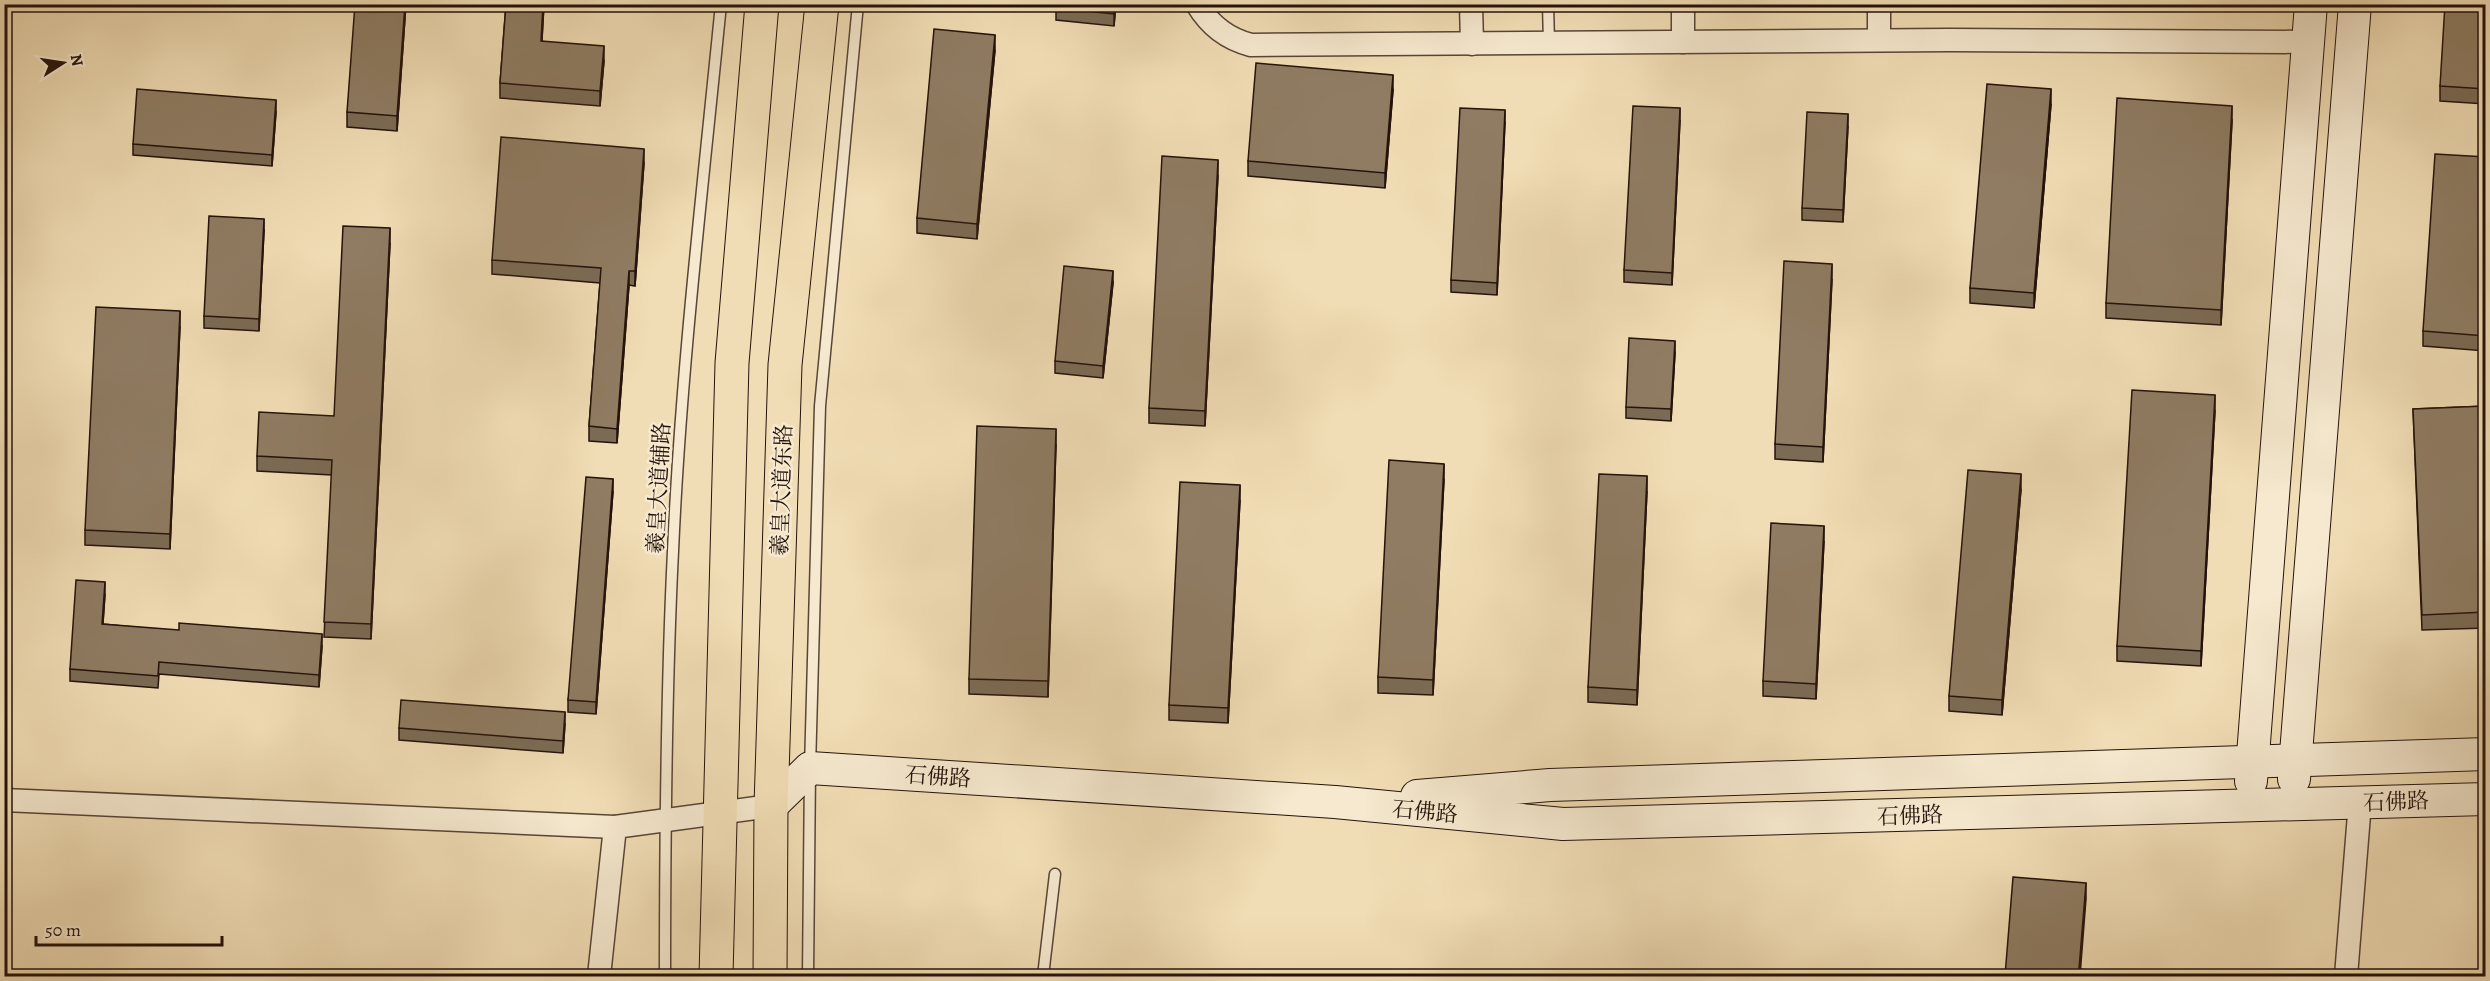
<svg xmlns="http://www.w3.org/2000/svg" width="2490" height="981" font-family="Alegreya,'Noto Serif SC',serif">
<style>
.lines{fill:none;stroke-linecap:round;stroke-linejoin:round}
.lane-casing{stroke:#574536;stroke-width:13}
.street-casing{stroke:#574536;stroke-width:25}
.secondary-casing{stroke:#24120b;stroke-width:34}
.primary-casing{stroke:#24120b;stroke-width:35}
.lane{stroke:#f6e9cf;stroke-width:10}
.street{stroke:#f6e9cf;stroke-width:22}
.secondary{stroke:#f6e9cf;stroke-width:32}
.primary{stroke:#f1ddb5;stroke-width:33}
.wall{fill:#7b6b55;stroke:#24120b;stroke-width:1.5}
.shaded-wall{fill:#645745;stroke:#24120b;stroke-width:1.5}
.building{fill:#8f7c63;stroke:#24120b;stroke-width:1.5}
.labels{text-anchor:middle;stroke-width:5;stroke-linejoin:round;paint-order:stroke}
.street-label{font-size:22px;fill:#24120b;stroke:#f6e9cf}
</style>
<rect width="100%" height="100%" fill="#f1ddb5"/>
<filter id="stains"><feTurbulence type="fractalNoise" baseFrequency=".00333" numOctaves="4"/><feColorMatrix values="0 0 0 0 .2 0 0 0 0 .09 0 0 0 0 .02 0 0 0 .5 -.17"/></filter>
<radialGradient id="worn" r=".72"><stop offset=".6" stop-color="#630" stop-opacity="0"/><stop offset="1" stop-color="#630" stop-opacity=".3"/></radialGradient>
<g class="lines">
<g class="lane-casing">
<g id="lane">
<path d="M1548 4 1549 43"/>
<path d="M665 976C665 835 666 692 673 551 681 368 703 186 721 4"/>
<path d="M808 976 810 768 820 406 858 4"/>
<path d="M1043 976 1055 874"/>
</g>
</g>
<g class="street-casing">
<g id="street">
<path d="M1197 4C1210 26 1227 39 1251 45L1949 40 2309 42"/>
<path d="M1471 4 1472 44"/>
<path d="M1683 4V42"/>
<path d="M1879 4V40"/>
<path d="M4 800 615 827"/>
<path d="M599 976 615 827 771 806"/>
<path d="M2346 976 2360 802"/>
</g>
</g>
<g class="secondary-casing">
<g id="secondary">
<path d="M2294 779 2355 4"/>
<path d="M2251 781 2311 4"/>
<path d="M1417 796 1550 785 2486 754"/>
<path d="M771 806 810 768 1335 802 1563 824 2486 799"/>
</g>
</g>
<g class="primary-casing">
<g id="primary">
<path d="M716 976 732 363 762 4"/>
<path d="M770 976 771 806 785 365 822 4"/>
</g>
</g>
<use href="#lane" class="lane"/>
<use href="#street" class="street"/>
<use href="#secondary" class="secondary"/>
<use href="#primary" class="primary"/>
</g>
<g class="wall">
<path d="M406 4 397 131 347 127V112Z"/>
<path d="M506 4H544L542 41 604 61 600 106 500 98V83Z"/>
<path d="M1056 4H1116L1114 26 1056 20Z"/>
<rect x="1603" y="4" width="46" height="3"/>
<rect x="1798" y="4" width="56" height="4"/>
<path d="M2486 4V104L2440 101V86Z"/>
<path d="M995 50 977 239 917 233V218Z"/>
<path d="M1393 90 1385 188 1248 176V161Z"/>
<path d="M2051 104 2034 308 1970 303V288Z"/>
<path d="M276 112 272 166 133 155V144Z"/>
<path d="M1680 120 1672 285 1624 282V270Z"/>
<path d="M2232 121 2221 325 2106 318V303Z"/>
<path d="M1505 122 1497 295 1451 292V280Z"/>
<path d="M1848 126 1843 222 1802 220V208Z"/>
<path d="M2486 157V351L2423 346V331Z"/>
<path d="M644 163 635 286 629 285 617 443 589 441V426L600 283 492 274V260Z"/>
<path d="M1218 175 1205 426 1149 423V408Z"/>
<path d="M264 231 259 331 204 328V316Z"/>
<path d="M390 243 371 639 324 637 332 475 257 471V456L334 416Z"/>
<path d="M1832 279 1823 462 1775 459V444Z"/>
<path d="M1113 283 1103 378 1055 373V361Z"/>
<path d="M180 326 170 549 85 545V530Z"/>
<path d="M1675 353 1671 421 1626 418V407Z"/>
<path d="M2486 406V628L2422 630 2413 409Z"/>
<path d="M2215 410 2201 666 2117 661V646Z"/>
<path d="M1056 444 1048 697 969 694V679Z"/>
<path d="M1444 479 1433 695 1378 693V677Z"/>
<path d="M2021 489 2002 715 1949 711V696Z"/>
<path d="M613 491 596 714 568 712V700Z"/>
<path d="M1647 491 1637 705 1588 702V687Z"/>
<path d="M1240 500 1228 723 1169 720V705Z"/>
<path d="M1824 541 1816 699 1763 696V681Z"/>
<path d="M105 594 103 624 322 646 319 687 159 674 158 688 70 681V669Z"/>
<path d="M565 724 563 753 399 740V728Z"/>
</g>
<g class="shaded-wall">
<path d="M405 4H406L397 131V116Z"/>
<path d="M543 4H544L541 56V41Z"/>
<path d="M1114 4H1116L1114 26Z"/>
<path d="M995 35V50L977 239V224Z"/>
<path d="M604 46V61L600 106V91Z"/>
<path d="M1393 75V90L1385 188V173Z"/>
<path d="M2051 89V104L2034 308V293Z"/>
<path d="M276 100V112L272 166V155Z"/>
<path d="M2232 106V121L2221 325V310Z"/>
<path d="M1680 108V120L1672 285V273Z"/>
<path d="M1505 110V122L1497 295V283Z"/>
<path d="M1848 114V126L1843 222V210Z"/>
<path d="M644 149V163L635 286V271Z"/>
<path d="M1218 160V175L1205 426V411Z"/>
<path d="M264 219V231L259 331V319Z"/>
<path d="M390 228V243L371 639V624Z"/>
<path d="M1832 264V279L1823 462V447Z"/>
<path d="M629 271V285L617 443V429Z"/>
<path d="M1113 271V283L1103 378V366Z"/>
<path d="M180 311V326L170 549V534Z"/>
<path d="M1675 341V353L1671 421V409Z"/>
<path d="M2215 395V410L2201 666V651Z"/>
<path d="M1056 429V444L1048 697V681Z"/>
<path d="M1444 464V479L1433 695V680Z"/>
<path d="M2021 474V489L2002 715V700Z"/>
<path d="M1647 476V491L1637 705V690Z"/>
<path d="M613 479V491L596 714V702Z"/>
<path d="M1240 485V500L1228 723V708Z"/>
<path d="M1824 526V541L1816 699V684Z"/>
<path d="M105 582V594L102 636V624Z"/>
<path d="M322 634V646L319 687V675Z"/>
<path d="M565 712V724L563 753V741Z"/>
<path d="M2086 883V899L2080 976 2079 969Z"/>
</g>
<g class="building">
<path d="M355 4H405L397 116 347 112Z"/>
<path d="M506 4H543L541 41 604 46 600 91 500 83Z"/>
<path d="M1056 4H1114V14L1056 8Z"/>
<path d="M2445 4H2486V89L2440 86Z"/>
<path d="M934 29 995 35 977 224 917 218Z"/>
<path d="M1256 63 1393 75 1385 173 1248 161Z"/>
<path d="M1987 84 2051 89 2034 293 1970 288Z"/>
<path d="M137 89 276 100 272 155 133 144Z"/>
<path d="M2117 98 2232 106 2221 310 2106 303Z"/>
<path d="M1633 106 1680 108 1672 273 1624 270Z"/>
<path d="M1460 108 1505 110 1497 283 1451 280Z"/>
<path d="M1807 112 1848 114 1843 210 1802 208Z"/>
<path d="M501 137 644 149 635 271H629L617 429 589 426 601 268 492 260Z"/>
<path d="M2435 154 2486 157V336L2423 331Z"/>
<path d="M1162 156 1218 160 1205 411 1149 408Z"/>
<path d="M209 216 264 219 259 319 204 316Z"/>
<path d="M343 226 390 228 371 624 324 622 332 460 257 456 259 412 334 416Z"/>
<path d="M1784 261 1832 264 1823 447 1775 444Z"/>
<path d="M1064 266 1113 271 1103 366 1055 361Z"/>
<path d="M96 307 180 311 170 534 85 530Z"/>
<path d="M1629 338 1675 341 1671 409 1626 407Z"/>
<path d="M2132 390 2215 395 2201 651 2117 646Z"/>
<path d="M2486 406V612L2422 615 2413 409Z"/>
<path d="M977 426 1056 429 1048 681 969 679Z"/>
<path d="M1389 460 1444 464 1433 680 1378 677Z"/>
<path d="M1968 470 2021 474 2002 700 1949 696Z"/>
<path d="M1599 474 1647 476 1637 690 1588 687Z"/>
<path d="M586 477 613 479 596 702 568 700Z"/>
<path d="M1180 482 1240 485 1228 708 1169 705Z"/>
<path d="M1771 523 1824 526 1816 684 1763 681Z"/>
<path d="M76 580 105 582 102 624 179 630V623L322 634 319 675 159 662 158 676 70 669Z"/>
<path d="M401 700 565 712 563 741 399 728Z"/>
<path d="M2013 877 2086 883 2079 969 2118 973 2117 976H2005Z"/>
</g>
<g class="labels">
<g class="street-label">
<text transform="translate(658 488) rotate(-87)" y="8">羲皇大道辅路</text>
<text transform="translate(781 490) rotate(-88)" y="8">羲皇大道东路</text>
<text transform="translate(938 776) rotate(4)" y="8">石佛路</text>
<text transform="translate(2396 801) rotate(-2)" y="8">石佛路</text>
<text transform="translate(1425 811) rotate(5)" y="8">石佛路</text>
<text transform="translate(1910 815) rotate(-2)" y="8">石佛路</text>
</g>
</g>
<rect width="2490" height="981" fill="none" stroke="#f1ddb5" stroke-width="24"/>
<rect x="6" y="6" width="2478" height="969" fill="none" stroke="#24120b" stroke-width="3"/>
<rect x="12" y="12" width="2466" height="957" fill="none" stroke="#24120b" stroke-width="1.5"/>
<g transform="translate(63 63) rotate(78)" stroke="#f6e9cf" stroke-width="4.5" paint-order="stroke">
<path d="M0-4.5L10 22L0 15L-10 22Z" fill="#24120b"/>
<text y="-9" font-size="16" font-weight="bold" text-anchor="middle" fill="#24120b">N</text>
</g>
<path d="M36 936v9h186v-9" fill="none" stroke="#24120b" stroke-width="3"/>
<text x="45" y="936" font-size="18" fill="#24120b" stroke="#f6e9cf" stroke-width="4.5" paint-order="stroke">50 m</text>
<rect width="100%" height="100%" filter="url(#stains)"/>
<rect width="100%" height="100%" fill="url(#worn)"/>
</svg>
